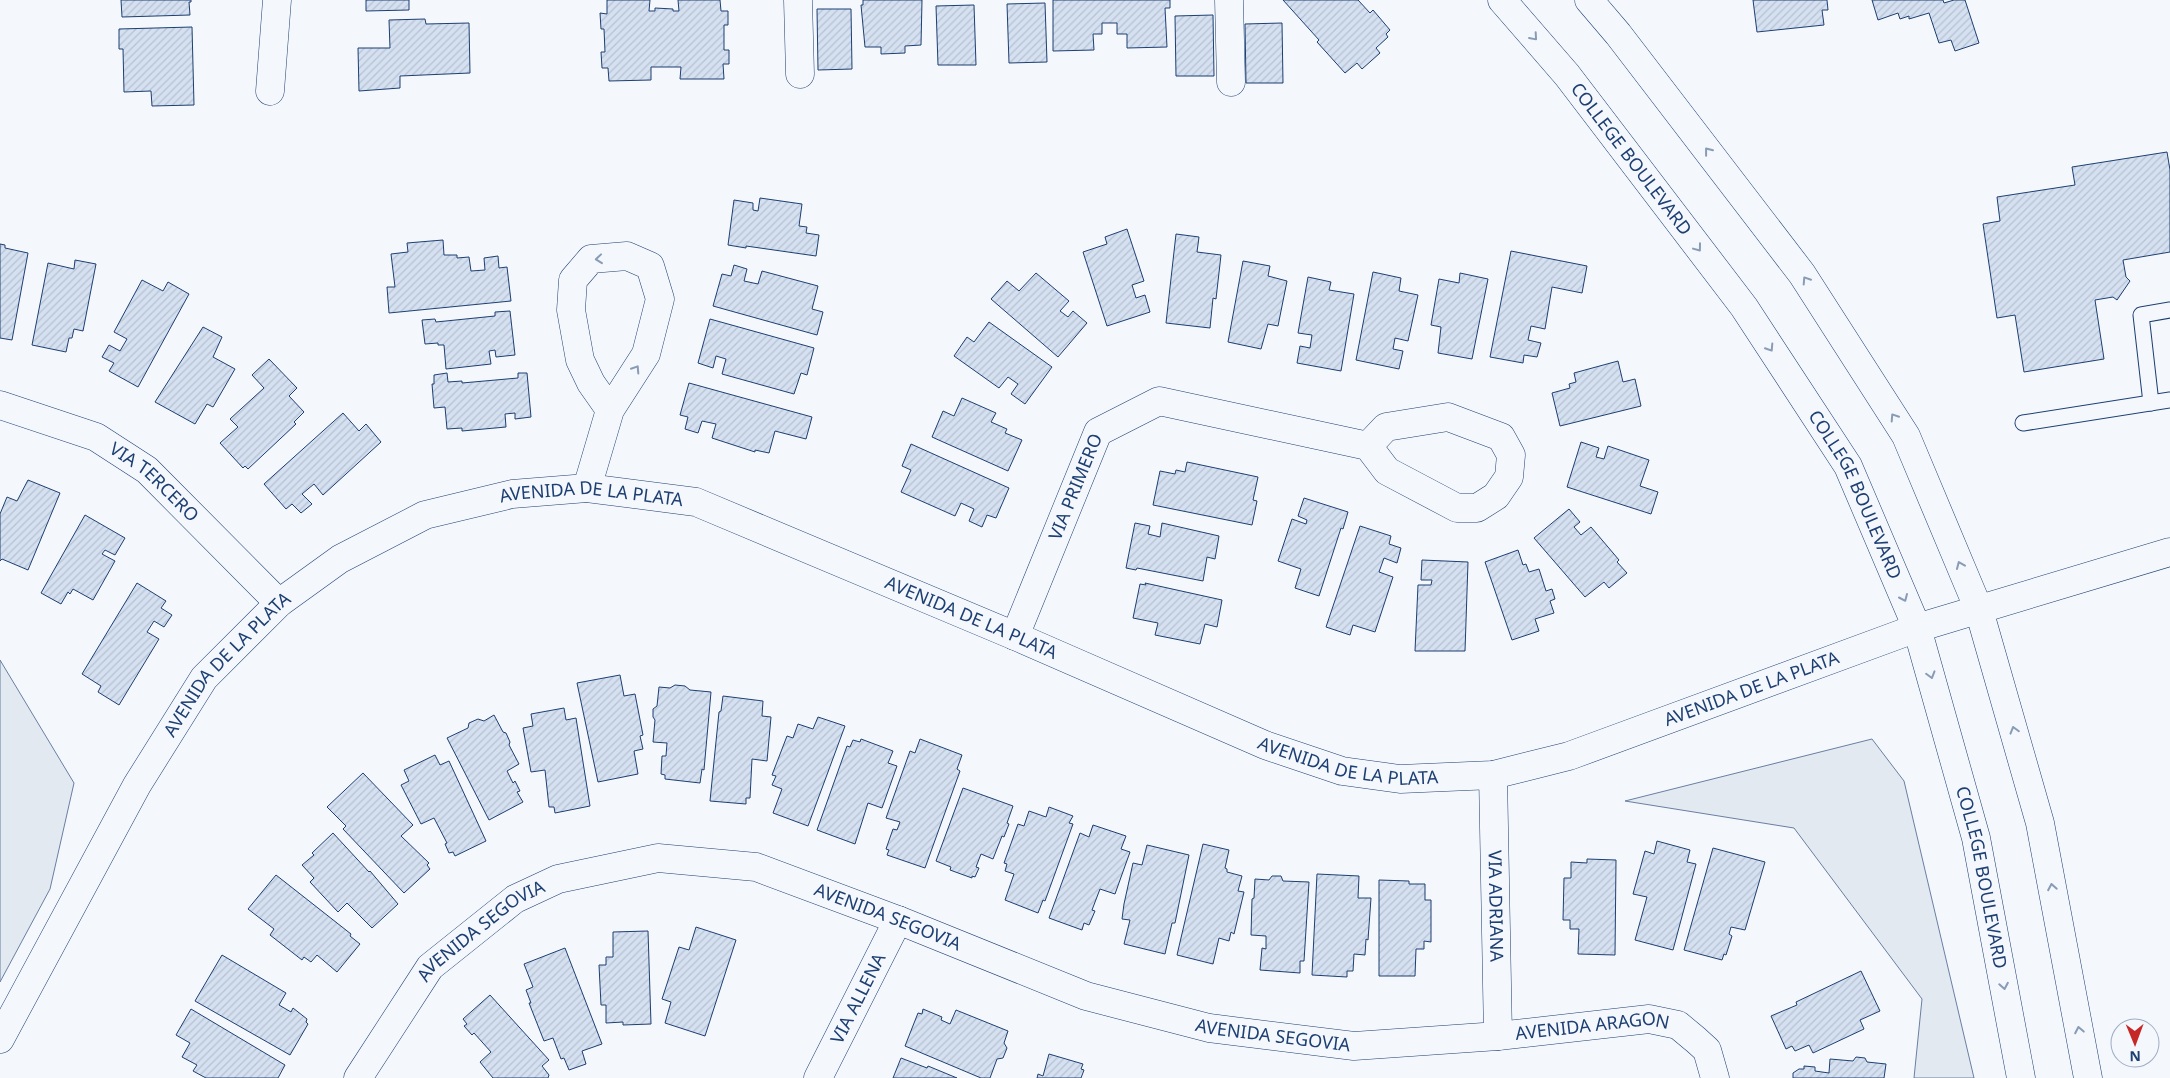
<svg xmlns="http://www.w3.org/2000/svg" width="2170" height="1078" font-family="'Noto Sans',sans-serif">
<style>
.green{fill:#e3e9f0;stroke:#687fa3}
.building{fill:url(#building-hatch);stroke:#1d3f73}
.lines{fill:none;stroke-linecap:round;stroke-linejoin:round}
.lane-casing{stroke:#1d3f73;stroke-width:17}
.street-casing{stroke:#1d3f73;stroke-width:29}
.secondary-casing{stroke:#1d3f73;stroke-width:29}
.primary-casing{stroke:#1d3f73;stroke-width:29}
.lane{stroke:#f4f7fb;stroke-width:15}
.street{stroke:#f4f7fb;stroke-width:28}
.secondary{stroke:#f4f7fb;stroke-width:28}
.primary{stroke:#f4f7fb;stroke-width:28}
.oneway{stroke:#889bb7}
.labels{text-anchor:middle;stroke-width:4;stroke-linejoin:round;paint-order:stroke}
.street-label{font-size:18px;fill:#1d3f73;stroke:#f4f7fb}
</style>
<defs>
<pattern id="building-hatch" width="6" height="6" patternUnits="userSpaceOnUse" patternTransform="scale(1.25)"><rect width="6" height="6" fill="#d5e0f0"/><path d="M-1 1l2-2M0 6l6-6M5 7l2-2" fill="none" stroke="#b6c1d1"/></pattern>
</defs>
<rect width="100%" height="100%" fill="#f4f7fb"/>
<g class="green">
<path d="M0 660 74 783 50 889 0 982Z"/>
<path d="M1872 739 1904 781 1974 1078H1914L1922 999 1794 828 1625 801Z"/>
</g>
<g class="building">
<path d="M121 0H191V2H189L190 15 122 17Z"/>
<path d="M366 0H409V10L366 11Z"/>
<path d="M607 0H650L649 11H655V8L673 9V11H679L678 0H720L721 11H728V25H724V50H729V64H723L724 79H680L681 67H651V80L609 81 608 68H602L601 52H605L604 29H601L600 13 607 14Z"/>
<path d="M863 0H922L921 45 905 46V53L881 54V47H865L861 5H863Z"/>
<path d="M1053 0H1170V8H1165L1167 47 1127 48V34H1117V23H1102V34H1093L1094 50 1053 51Z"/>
<path d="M1283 0H1358L1370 13 1373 10 1390 30 1386 34 1388 37 1376 48 1380 53 1362 69 1357 63 1345 73 1317 42 1319 40Z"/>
<path d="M1753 0H1827L1828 10H1822L1824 25 1757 32Z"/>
<path d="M1872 0H1943L1944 3 1954 0H1965L1979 43 1955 51 1951 40 1939 43 1929 13 1909 19V16L1900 19 1898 13 1878 20Z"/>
<path d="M1045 3 1047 62 1009 63 1007 4Z"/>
<path d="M974 5 976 65H938L936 6Z"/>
<path d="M817 9H851L852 69 818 70Z"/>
<path d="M1213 15 1214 76H1176L1175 16Z"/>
<path d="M425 19 426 24 469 23 470 73 400 76V88L359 91 358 48H390L389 20Z"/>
<path d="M1282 23 1283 83H1246L1245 24Z"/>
<path d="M192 27 194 105 152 106 151 91 124 92 123 49H119V29Z"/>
<path d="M2167 152 2170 170V252L2123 260 2126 277 2130 281 2117 300 2113 297 2095 300 2104 359 2024 372 2015 315 1997 318 1983 224 2000 221 1997 197 2075 185 2072 167Z"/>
<path d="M760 198 802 204 799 226 807 227 806 233 819 235 816 256 746 246V248L728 245 734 200 753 203V210L758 211Z"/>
<path d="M1127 229 1144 281 1132 285 1136 298 1145 295 1150 312 1107 326 1083 252 1107 244 1105 237Z"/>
<path d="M1176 234 1199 237 1197 252 1221 255 1216 299 1213 298 1210 328 1166 323Z"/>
<path d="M443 240 444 255H457V258L469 257 471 271 485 270 484 258 498 256 499 268 507 267 511 301 389 313 387 287H395L391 254 408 252 407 243Z"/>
<path d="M0 244 5 245V248L28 253 12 340 0 338Z"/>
<path d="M1511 251 1587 266 1582 293 1552 287 1545 329 1531 326 1528 340 1541 343 1537 357 1524 355 1523 363 1490 357Z"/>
<path d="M75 260 96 264 83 331 74 329 72 338H69L66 352 32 345 48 263 74 269Z"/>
<path d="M1243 261 1270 266 1268 276 1287 281 1278 326 1268 324 1261 349 1228 342Z"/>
<path d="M734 265 747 269 744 281 758 284 762 271 818 286 812 309 823 312 817 335 713 306 722 274 731 276Z"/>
<path d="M1373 272 1401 278 1399 291 1418 295 1408 341 1395 338 1393 349 1403 351 1399 369 1356 360Z"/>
<path d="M1036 273 1069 301 1060 311 1068 317 1073 311 1087 323 1058 357 991 299 1007 281 1019 291Z"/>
<path d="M1460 273 1488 279 1472 359 1438 353 1441 327 1431 325 1439 279 1459 283Z"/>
<path d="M1308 277 1331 282 1329 290 1354 294 1341 371 1297 363 1300 346 1310 348 1312 335 1298 333Z"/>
<path d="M142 280 163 291 168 282 189 294 138 387 109 371 114 363 102 357 109 345 120 351 127 339 114 332Z"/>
<path d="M510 311 515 355 496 357 495 350 489 351 491 364 446 369 444 345H438V343L425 344 422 320 435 319 436 322 495 316V312Z"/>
<path d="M710 319 814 348 807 375 801 373 794 394 722 374 726 359 716 356 713 368 698 363Z"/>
<path d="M989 322 1052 367 1025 404 1011 394 1018 384 1008 377 999 388 954 356 967 337 974 342Z"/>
<path d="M203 327 222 337 213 357 235 369 213 407 207 404 195 424 155 402Z"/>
<path d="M269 359 297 388 289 396 304 412 294 422 296 424 248 469 245 466 243 468 220 443 238 427 230 419 264 388 252 375Z"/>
<path d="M1618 361 1623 382 1635 379 1641 406 1560 426 1552 393 1570 388 1569 384 1576 382 1574 373Z"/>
<path d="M447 373 448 382 462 381V383L518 378V373H527L531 417 515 419V413L505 414 506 427 462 431V428L447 429 445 407 434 408 432 384H434V375Z"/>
<path d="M689 383 812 417 806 439 775 431 769 453 755 450V452L712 438 716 424 702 421 698 433 685 429 688 417 680 415Z"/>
<path d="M962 398 996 413 991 422 1007 429 1005 433 1022 440 1008 471 932 437 943 411 954 416Z"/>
<path d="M343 413 359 431 366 424 381 442 323 495 314 484 302 494 312 504 301 513 292 504 286 509 264 484Z"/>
<path d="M1581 442 1599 448 1596 457 1604 459 1608 446 1649 460 1640 486 1658 492 1651 514 1567 487Z"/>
<path d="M911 444 1009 488 996 518 987 515 982 527 969 521 974 509 961 503 955 516 901 492 911 470 902 466Z"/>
<path d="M1187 462 1258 477 1253 500 1257 501 1252 525 1153 505 1160 471 1175 474 1176 470 1185 472Z"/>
<path d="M28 480 60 493 28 570 2 559 0 561V514L7 497 17 501Z"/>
<path d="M1304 498 1348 512 1343 529 1341 528 1319 596 1295 588 1301 569 1278 561 1292 519 1306 524 1307 520 1298 516Z"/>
<path d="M1569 509 1580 522 1574 527 1581 535 1591 527 1619 560 1617 562 1627 573 1609 588 1604 582 1585 597 1534 538Z"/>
<path d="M85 515 125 538 115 555 105 550 102 554 115 561 93 600 73 589 70 594 68 592 61 604 41 593Z"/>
<path d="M1135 523 1150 526 1148 534 1160 537 1162 523 1219 536 1215 559 1207 557 1203 581 1137 568 1136 570 1126 568Z"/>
<path d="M1360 526 1391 536 1389 544 1401 548 1397 563 1384 558 1379 572 1393 577 1375 632 1353 625 1350 635 1326 627Z"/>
<path d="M1518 550 1523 565 1526 564 1529 572 1539 569 1546 591 1552 589 1555 599 1550 601 1554 613 1535 619 1539 631 1512 640 1485 562Z"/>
<path d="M1422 560 1468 562 1465 651H1415L1418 585H1431L1432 580H1421Z"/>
<path d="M137 583 166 601 161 608 172 615 164 627 154 621 147 632 159 639 119 705 98 692 101 686 82 674Z"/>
<path d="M1145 583 1222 600 1217 627 1205 624 1200 644 1155 635 1158 623 1133 618 1140 584 1146 585Z"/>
<path d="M620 675 624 696 635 694 643 735 640 736 643 749 634 751 638 774 598 782 577 683Z"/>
<path d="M675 685 685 686 690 690 711 692 704 770 702 769 700 783 665 779V775L661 774 662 756H666L667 743 653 742 655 720 653 717V709L657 706 659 687 670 688Z"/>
<path d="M723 696 763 701 762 716 771 717 767 761 752 759 750 798H746V804L710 801 719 712 721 711Z"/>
<path d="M564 708 566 720 576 718 590 806 555 813 554 807H549L545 770 531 772 523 728 533 726 531 714Z"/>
<path d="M494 715 503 732 506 733 510 742 509 745 519 764 507 771 513 783 515 781 520 791 517 792 523 802 489 820 447 738 468 728 469 723 478 719 484 721Z"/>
<path d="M818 717 845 726 808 826 773 813 782 789 772 785 776 776 772 775 787 736 793 738 798 724 813 729Z"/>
<path d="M861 739 893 751 888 763 897 766 882 808 868 803 855 844 817 830 847 746 850 747 853 740 860 742Z"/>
<path d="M920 739 962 755 957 769 960 771 925 868 887 855 889 850 886 849 893 829 897 830 900 822 886 818 910 751 915 753Z"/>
<path d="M435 755 440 765 449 761 486 841 455 856 453 852 449 853 445 844 447 843 434 818 421 824 401 785 409 781 404 770Z"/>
<path d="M363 773 413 825 401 836 429 863 427 865 430 869 404 893 343 829 346 826 327 807Z"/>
<path d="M963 788 1013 806 1007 823 1009 824 1004 837 1002 836 993 859 981 854 976 867 979 868 975 877 972 876V878L950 870 951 867 936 861Z"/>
<path d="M1049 807 1073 816 1069 823 1073 824 1045 901 1043 900 1038 913 1005 900 1014 874 1005 871 1007 864 1004 863 1018 824 1024 826 1029 811 1046 817Z"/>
<path d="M1093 825 1126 836 1121 849 1130 852 1115 894 1100 889 1092 910 1095 911 1089 925 1084 923 1082 930 1049 918 1080 833 1089 837Z"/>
<path d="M333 833 369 872 370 871 398 904 372 928 347 903 338 912 310 882 314 878 302 865 314 855 312 853Z"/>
<path d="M1657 841 1690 850 1687 862 1696 864 1673 950 1635 940 1647 897 1633 894 1645 851 1654 854Z"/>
<path d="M1203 844 1229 850 1225 868 1227 869V872L1242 876 1238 891 1244 892 1234 934 1231 932 1229 941 1219 938 1213 964 1177 955Z"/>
<path d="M1147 845 1189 855 1175 923H1172L1165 954 1124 944 1130 920 1122 919 1124 904 1133 863 1142 865Z"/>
<path d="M1713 848 1765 862 1745 930 1731 927 1729 934 1732 936 1726 955 1724 954 1722 960 1684 950Z"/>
<path d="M1587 859 1616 860 1615 955 1578 954 1579 929H1570V920H1563L1564 878H1571V862L1587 863Z"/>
<path d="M1317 874 1359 876 1358 898H1371L1368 940 1366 939 1365 955 1354 954 1353 971H1347V977L1312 975Z"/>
<path d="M276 875 351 934 350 936 360 944 337 972 317 955 311 962 304 957 302 960 270 935 274 929 248 909Z"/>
<path d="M1272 876H1281L1283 881 1309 882 1304 961H1300V973L1260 970 1262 948 1266 949V936L1251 935 1252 899 1254 898 1255 879 1269 880Z"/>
<path d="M1379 880 1409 881V884H1425V900H1431V942L1424 941V949H1416L1415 976H1379Z"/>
<path d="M696 927 736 940 705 1036 665 1023 671 1002 662 999 679 947 689 950Z"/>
<path d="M648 931 651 1024 623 1025V1022L606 1023V1005H601L599 965H606V957H613V932Z"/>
<path d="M565 948 602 1044 582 1051 586 1064 569 1070 564 1058 561 1059 553 1038 544 1041 529 1003H531L526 990 533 987 524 964Z"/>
<path d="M222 955 286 993 279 1005 291 1012 293 1008 307 1019 306 1022 308 1024 290 1055 195 1001Z"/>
<path d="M1861 971 1880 1011 1860 1020 1864 1029 1813 1053 1809 1045 1795 1051 1792 1046 1786 1049 1771 1016 1797 1005 1796 1002Z"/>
<path d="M490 995 549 1060 542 1066 549 1075 548 1078H493L480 1062 491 1052 474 1033 472 1035 464 1026 467 1024 463 1019Z"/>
<path d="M191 1009 285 1065 278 1078H206L193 1071 197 1065 182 1057 190 1043 176 1035Z"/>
<path d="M923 1009 942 1017 941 1020 950 1024 956 1010 1008 1031 1004 1043 1007 1048 1003 1058 997 1059 990 1078H981L905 1046 918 1013 922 1014Z"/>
<path d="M1049 1054 1083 1064 1081 1069 1084 1070 1081 1078H1037L1038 1074 1043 1076Z"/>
<path d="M1856 1057 1865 1058 1867 1062 1886 1064 1884 1078H1793V1073L1799 1069H1804V1066L1815 1067V1071L1829 1073 1830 1059 1853 1061Z"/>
<path d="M901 1058 927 1068 928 1066 957 1078H893Z"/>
</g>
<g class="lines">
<g class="lane-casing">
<g id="lane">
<path d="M2151 403 2141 315 2170 310"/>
<path d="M2023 423 2170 400"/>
</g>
</g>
<g class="street-casing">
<g id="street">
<path d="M798 0 800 74"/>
<path d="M1229 0 1231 82"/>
<path d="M270 91 277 0"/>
<path id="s1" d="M0 405 96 437 147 470 279 603"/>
<path d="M587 488 610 410 646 354 660 299 650 266 627 256 591 259 573 280 571 310 580 360 591 383 610 410"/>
<path id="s2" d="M1015 636 1098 432 1159 401 1368 446 1387 471 1457 508H1477L1496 496 1509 477 1511 455 1501 437 1448 417 1386 427 1368 446"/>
<path id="s3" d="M1493 775 1498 1036"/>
<path id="s4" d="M358 1078 430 967 515 899 558 879 658 858 756 867 898 920 1086 996 1209 1028 1354 1046 1498 1036 1649 1019 1678 1025 1696 1040 1707 1050 1715 1078"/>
<path id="s5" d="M818 1078 898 920"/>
</g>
</g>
<g class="secondary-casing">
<g id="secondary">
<path id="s6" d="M0 1039 137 785 204 678 279 603 340 559 425 515 512 494 587 488 696 502 1015 636 1265 745 1342 771 1400 779 1493 775 1569 756 1917 628 2170 552"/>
</g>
</g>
<g class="primary-casing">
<g id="primary">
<path id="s7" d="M1502 0 1567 75 1744 307 1848 466 1917 628 1976 838 2021 1078"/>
<path d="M1589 0 1618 34 1802 274 1906 436 1979 610 2040 823 2088 1078"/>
</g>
</g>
<use href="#lane" class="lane"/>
<use href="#street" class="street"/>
<use href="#secondary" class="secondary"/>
<use href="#primary" class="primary"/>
</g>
<defs><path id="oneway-chevron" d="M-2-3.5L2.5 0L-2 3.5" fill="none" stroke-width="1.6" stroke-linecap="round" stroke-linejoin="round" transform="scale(1.25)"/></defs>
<g class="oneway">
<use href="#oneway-chevron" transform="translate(1534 37) rotate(49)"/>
<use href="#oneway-chevron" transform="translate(1708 151) rotate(-128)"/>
<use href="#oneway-chevron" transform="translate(1698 248) rotate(53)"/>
<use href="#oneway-chevron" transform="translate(599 259) rotate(174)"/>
<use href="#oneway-chevron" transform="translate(1806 280) rotate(-123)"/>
<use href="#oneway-chevron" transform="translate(1770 348) rotate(57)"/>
<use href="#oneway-chevron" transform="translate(636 369) rotate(-57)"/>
<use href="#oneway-chevron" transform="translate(1894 417) rotate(-123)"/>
<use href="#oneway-chevron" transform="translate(1960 565) rotate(-113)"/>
<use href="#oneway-chevron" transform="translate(1904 598) rotate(66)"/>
<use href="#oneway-chevron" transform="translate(1931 675) rotate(74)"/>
<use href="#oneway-chevron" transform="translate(2014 730) rotate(-106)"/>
<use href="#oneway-chevron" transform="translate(2052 887) rotate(-100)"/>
<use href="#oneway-chevron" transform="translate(2004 986) rotate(80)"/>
<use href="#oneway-chevron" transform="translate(2079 1030) rotate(-101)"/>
</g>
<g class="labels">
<g class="street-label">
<text dy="6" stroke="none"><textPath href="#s7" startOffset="205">COLLEGE BOULEVARD</textPath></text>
<text dy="6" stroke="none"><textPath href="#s1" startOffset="175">VIA TERCERO</textPath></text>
<text dy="6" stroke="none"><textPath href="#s2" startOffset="161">VIA PRIMERO</textPath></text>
<text dy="6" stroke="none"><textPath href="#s7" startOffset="610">COLLEGE BOULEVARD</textPath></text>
<text dy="6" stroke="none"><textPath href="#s6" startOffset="861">AVENIDA DE LA PLATA</textPath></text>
<text dy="6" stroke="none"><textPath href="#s6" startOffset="1265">AVENIDA DE LA PLATA</textPath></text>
<text dy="6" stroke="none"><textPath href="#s6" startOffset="440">AVENIDA DE LA PLATA</textPath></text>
<text dy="6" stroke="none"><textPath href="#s6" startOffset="2091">AVENIDA DE LA PLATA</textPath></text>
<text dy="6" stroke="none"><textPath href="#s6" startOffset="1671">AVENIDA DE LA PLATA</textPath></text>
<text dy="6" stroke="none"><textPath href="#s7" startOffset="1015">COLLEGE BOULEVARD</textPath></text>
<text dy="6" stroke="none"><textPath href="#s3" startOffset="131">VIA ADRIANA</textPath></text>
<text dy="6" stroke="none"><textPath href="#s4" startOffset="630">AVENIDA SEGOVIA</textPath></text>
<text dy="6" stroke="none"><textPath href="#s4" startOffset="195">AVENIDA SEGOVIA</textPath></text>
<text dy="6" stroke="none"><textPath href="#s5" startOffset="89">VIA ALLENA</textPath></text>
<text dy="6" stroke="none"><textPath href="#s4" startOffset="1356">AVENIDA ARAGON</textPath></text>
<text dy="6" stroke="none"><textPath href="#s4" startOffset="1035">AVENIDA SEGOVIA</textPath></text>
</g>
</g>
<g transform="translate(2135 1043) rotate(179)"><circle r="24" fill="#f4f7fb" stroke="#9eadc5"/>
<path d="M0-4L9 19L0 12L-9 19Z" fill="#c62828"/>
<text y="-8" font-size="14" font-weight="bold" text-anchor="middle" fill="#1d3f73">N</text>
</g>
</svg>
